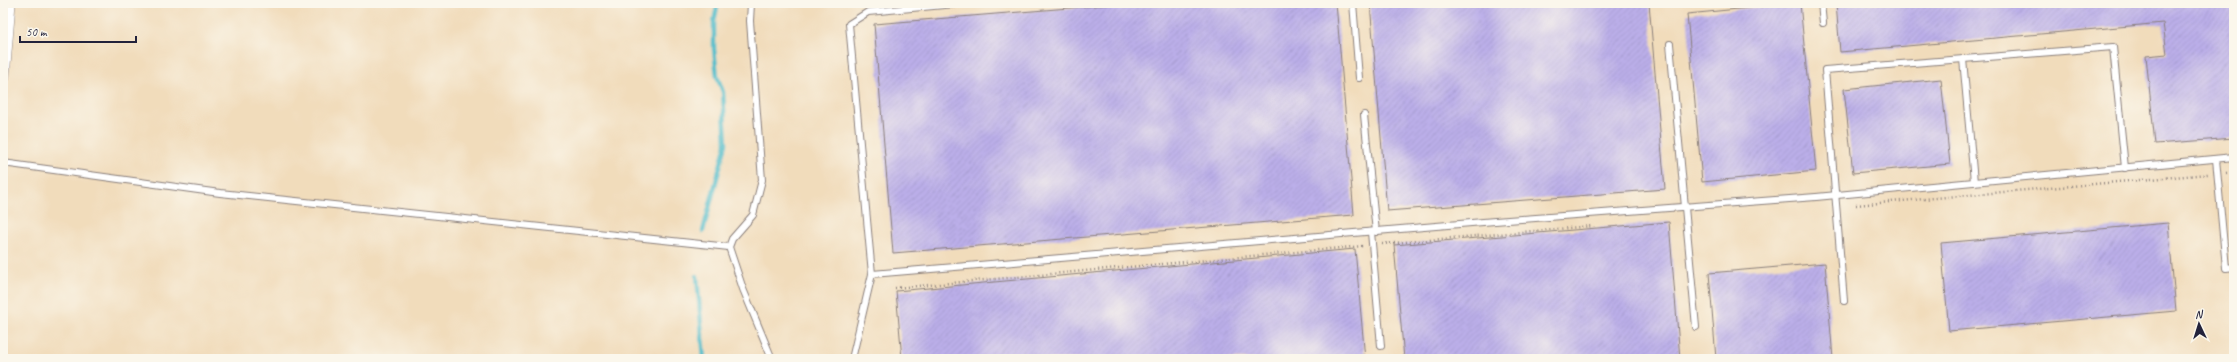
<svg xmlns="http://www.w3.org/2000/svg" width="2237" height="362" font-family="Caveat,sans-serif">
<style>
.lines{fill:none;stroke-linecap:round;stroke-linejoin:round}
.stream{stroke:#4ebac8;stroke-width:4.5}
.building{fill:url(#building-hatch)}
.service-casing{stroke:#8a7f7b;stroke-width:8}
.minor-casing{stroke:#8a7f7b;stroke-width:14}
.path{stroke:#8a7f7b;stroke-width:2.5;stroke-dasharray:1 3;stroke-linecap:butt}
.service{stroke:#fff;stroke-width:6}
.minor{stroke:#fff;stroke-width:13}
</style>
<defs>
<pattern id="building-hatch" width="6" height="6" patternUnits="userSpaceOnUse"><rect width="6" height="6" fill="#bbafe9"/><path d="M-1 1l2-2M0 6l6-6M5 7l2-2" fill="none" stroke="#a096c9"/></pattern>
</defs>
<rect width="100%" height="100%" fill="#fbf7ec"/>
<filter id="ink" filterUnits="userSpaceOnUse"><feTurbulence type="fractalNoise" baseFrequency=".025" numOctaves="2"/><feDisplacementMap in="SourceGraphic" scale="8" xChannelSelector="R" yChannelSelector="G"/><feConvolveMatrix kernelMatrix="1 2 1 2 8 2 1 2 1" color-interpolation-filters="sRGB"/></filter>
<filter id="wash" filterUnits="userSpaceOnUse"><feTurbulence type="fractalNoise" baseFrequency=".012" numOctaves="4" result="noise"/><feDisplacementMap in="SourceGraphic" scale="16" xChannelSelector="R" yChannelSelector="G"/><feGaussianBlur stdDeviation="0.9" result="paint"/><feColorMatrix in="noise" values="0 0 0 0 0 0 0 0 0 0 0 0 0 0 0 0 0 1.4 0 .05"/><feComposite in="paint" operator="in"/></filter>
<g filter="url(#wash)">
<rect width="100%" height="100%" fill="#f1dcbb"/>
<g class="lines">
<g class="stream">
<path d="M703 231 726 144 723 92 717 76 714 49V21L718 3"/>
<path d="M697 276 704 359"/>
</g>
</g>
<g id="blocks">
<g class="building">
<path d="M1130 3H1336L1354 215 893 253 874 24Z"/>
<path d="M1370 3H1649L1665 189 1387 211Z"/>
<path d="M1800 3 1816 171 1702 182 1687 14Z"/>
<path d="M1836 3H2234V138L2155 144 2146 56 2167 54 2163 23 1840 52Z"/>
<path d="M1941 79 1950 164 1853 173 1844 89Z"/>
<path d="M1669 222 1680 359H1404L1394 245Z"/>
<path d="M2168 223 2176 311 1949 331 1941 243Z"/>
<path d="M1355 249 1365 359H902L896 291Z"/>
<path d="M1825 263 1833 359H1716L1709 273Z"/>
</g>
</g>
</g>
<g filter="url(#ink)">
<use href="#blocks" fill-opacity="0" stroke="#8a7f7b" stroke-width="1"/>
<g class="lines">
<g class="service-casing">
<g id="service">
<path d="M751 3 750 21 762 180 753 215 732 239 729 247 743 289 772 359"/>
<path d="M1353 3 1359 78"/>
<path d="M1821 3 1823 23"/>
<path d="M1670 44 1696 327"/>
<path d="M1963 59 1974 182"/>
<path d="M1364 115 1376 232"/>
<path d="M2216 159 2226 268 2234 267"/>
<path d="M3 163 220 193 729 247"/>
<path d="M1371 232 1381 346"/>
<path d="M872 274 1495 221 1816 197 2234 157"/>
<path d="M1844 301 1825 70 2113 47 2125 168"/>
<path d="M852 359 872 274 849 24 868 12 966 3"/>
</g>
</g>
<g class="minor-casing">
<path id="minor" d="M3 77 9 3"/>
</g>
<g class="path">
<path d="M2227 173 2234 172"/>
<path d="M1856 205 2208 174"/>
<path d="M1382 244 1592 226"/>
<path d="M895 288 1363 246"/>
</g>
<use href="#service" class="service"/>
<use href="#minor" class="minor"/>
</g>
</g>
<rect width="2237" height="362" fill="none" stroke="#fbf7ec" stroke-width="16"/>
<g transform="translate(2199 324) rotate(356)" stroke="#fbf7ec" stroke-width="3" paint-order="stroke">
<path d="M0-3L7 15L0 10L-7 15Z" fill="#22223b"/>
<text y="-6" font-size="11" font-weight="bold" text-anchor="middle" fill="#22223b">N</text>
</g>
<path d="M20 36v6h116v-6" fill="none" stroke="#22223b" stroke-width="2"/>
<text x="26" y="36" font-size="12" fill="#22223b" stroke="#fbf7ec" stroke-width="3" paint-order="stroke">50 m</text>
</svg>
